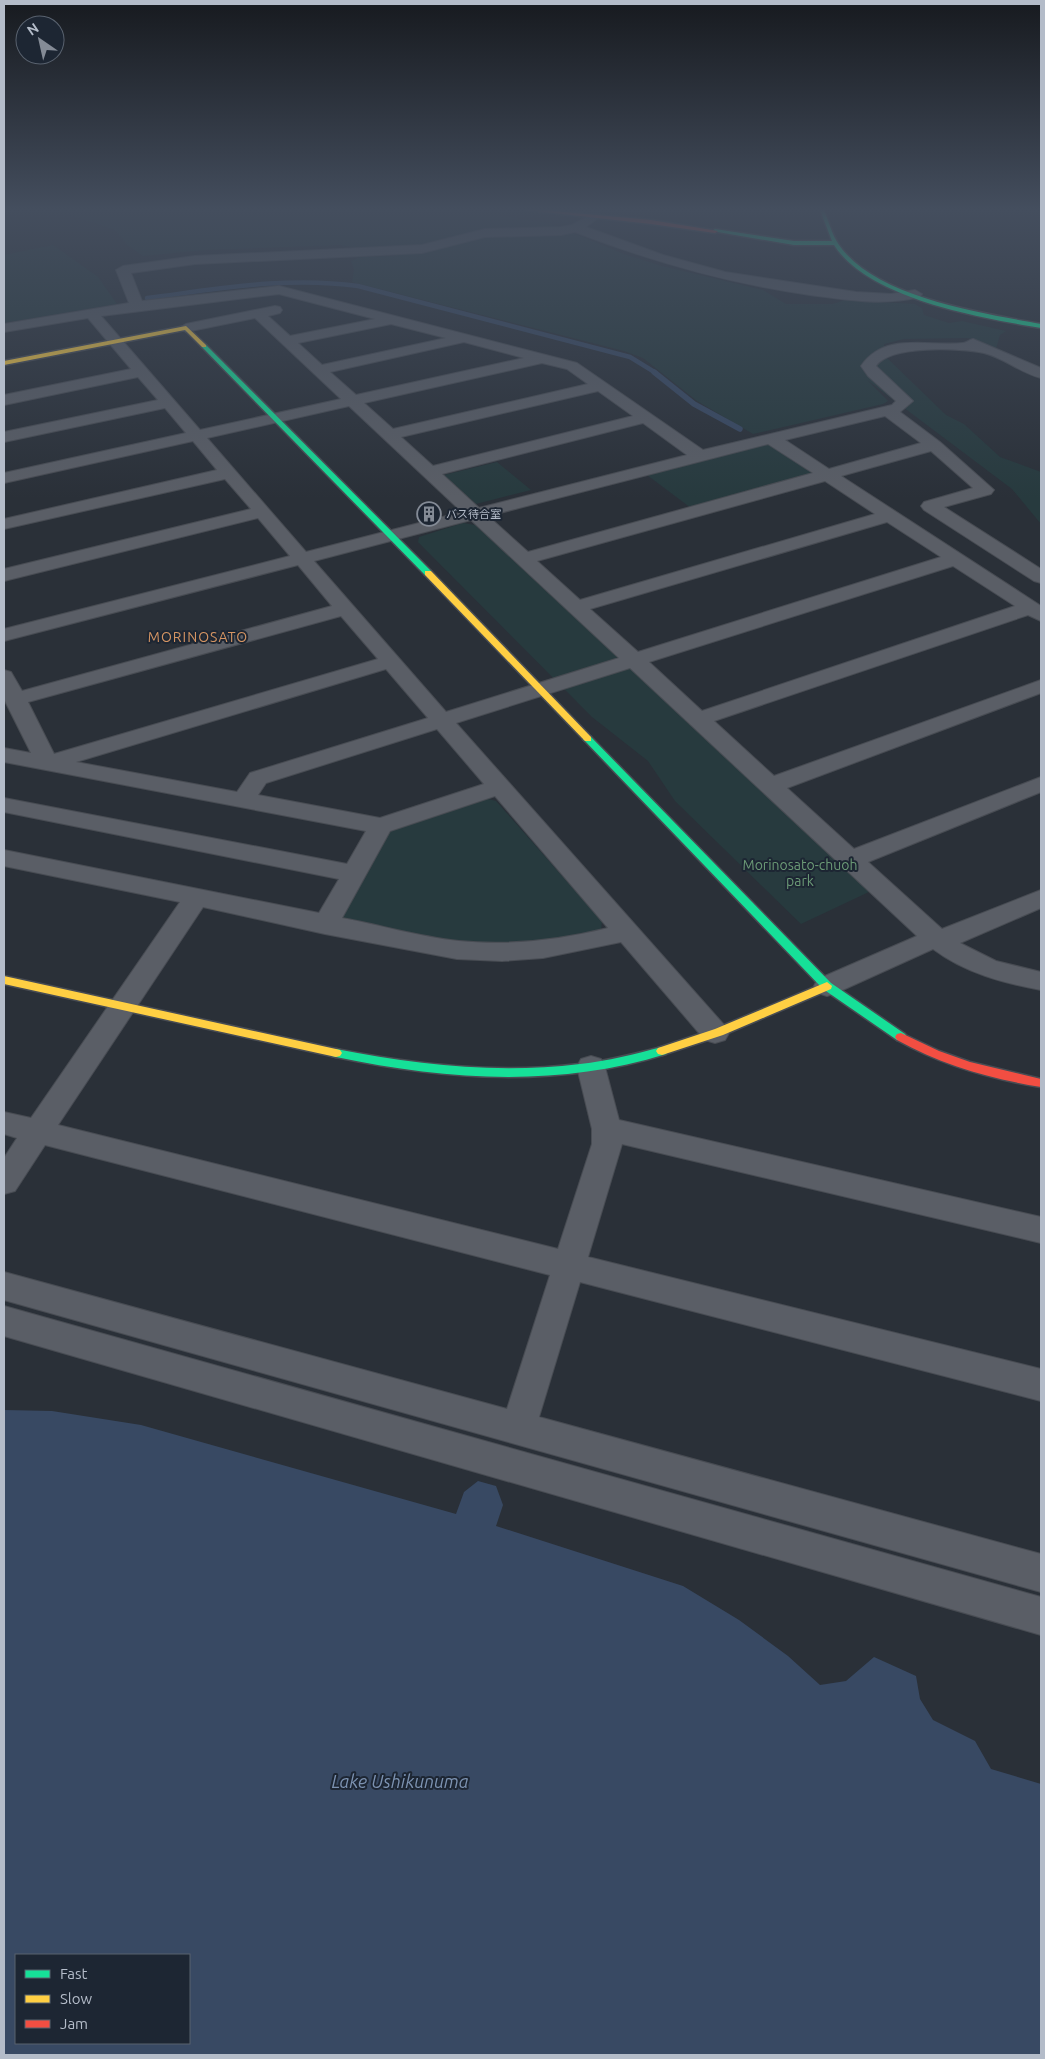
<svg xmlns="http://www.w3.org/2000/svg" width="1045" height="2059" font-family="Ubuntu,'Noto Sans JP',sans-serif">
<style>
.green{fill:#273a3e}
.water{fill:#384963;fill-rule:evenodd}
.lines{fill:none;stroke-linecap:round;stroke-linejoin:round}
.stream-far1{stroke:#384963;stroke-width:4.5}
.stream{stroke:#384963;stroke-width:5.5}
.street-casing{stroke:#484c53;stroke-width:2}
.fast-casing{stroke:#484c53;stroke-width:3}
.slow-casing{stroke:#484c53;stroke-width:3}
.jam-casing{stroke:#484c53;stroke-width:3}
.street{fill:#5a5e66;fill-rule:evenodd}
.fast{fill:#16e098;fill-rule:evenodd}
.slow{fill:#ffcf43;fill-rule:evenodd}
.jam{fill:#f24e42;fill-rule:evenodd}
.labels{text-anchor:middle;stroke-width:4;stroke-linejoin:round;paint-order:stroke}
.far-poi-label{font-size:11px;fill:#b4bcc9;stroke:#1d2633;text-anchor:start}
.far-quarter-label{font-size:14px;letter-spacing:1px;fill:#d59563;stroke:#1d2633}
.park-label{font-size:14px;fill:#6b9a76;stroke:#1d2633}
.near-water-label{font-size:18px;font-style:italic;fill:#7c92b1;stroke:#1d2633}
</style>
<rect width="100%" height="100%" fill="#2a3038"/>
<g class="green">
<path d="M56 210H460L548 223 624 254 662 266 763 290 786 304H833L845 300 915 304 922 308 924 315 949 323 962 321 1006 331 1000 335 996 349 968 338 904 339 884 344 886 357 946 415 964 424 1000 457 1041 472V524L1012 489 867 380 888 401 883 404 753 434 697 401 643 358 624 351 352 282 354 269 351 261 360 257 397 256 340 245 206 250 143 256 127 245 115 230Z"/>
<path d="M53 245 98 277 117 304 4 323V255Z"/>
<path d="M765 444 773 445 813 472 812 475 691 508 647 475Z"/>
<path d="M497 462 531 490 476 504 444 475Z"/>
<path d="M463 523 475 525 871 891 801 924 675 801 648 761 592 717 418 542 419 537Z"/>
<path d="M488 799 496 801 602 921 601 931C558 940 515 946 471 943 426 940 381 928 338 918L385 833Z"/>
</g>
<path class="water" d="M4 1410 52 1411 141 1425 456 1514 464 1492 478 1481 496 1486 503 1505 496 1526 683 1586 739 1620 788 1656 820 1685 846 1681 874 1657 916 1676 920 1699 933 1720 975 1741 991 1769 1041 1784V2055H4ZM16 1955H189V2043H16Z"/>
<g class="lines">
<path class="stream-far1" d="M147 298C218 289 287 276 358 286L630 357 656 373"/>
<path class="stream" d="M654 372 694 404 740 429"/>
<g class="street-casing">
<g id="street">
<path d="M592 214 598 218 586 227 663 255 725 272 856 292 891 294 915 290 922 294 920 297C883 306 847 300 810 295 727 283 653 262 575 232L561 235 485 237 422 253 195 264 131 273 142 301 279 286 577 363 703 450 892 405 896 401 868 376 861 366C885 331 928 347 963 343 966 343 969 340 973 339L1041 368V378C1021 373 1004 358 984 353 960 348 890 345 876 366L913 401 900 412 940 442 994 490 991 494 944 507 1041 569V583L1034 581 924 510 921 506 924 502 973 488 931 451 841 476 1041 606V621L1028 615 714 721 774 776 1041 680V693L787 788 854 849 1041 777V792L868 862 942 929 1041 890V908L960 943 996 961 1041 972V990C1003 983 965 973 933 949L836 993 827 996 818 993 814 986 818 979 917 936 630 668 456 723 725 1026 729 1033 725 1040 715 1043 705 1040 621 942 543 958 502 961 457 959 325 934 203 907 58 1125 558 1249 592 1144V1129L577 1067 581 1059 591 1056 601 1059 605 1067 619 1120 1041 1217V1243L622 1144 588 1257 1041 1369V1401L580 1282 539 1417 1041 1554V1592L4 1300V1272L507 1409 550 1275 45 1145 15 1191 4 1194V1158L17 1138 4 1134V1112L31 1118 180 902 4 866V850L319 913 339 879 4 812V798L347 864 366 831 4 762V748L31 753 4 699V670L11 672 22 691 332 606 298 565 4 641V629L290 556 258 518 4 581V569L251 509 225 479 4 529V519L217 470 193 441 4 483V473L186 433 165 408 4 442V432L158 400 138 377 4 405V395L131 369 88 318 4 332V324L129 303 116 270 123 266 195 256 422 245 485 229 561 227 572 225ZM279 294 375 319 290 336 268 316 280 313 282 310 280 307 275 306 186 324 179 328 186 332 255 318 341 399 200 430 101 316ZM391 324 446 338 322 365 298 343ZM464 342 524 358 356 395 330 372ZM542 363 567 369 588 384 393 429 364 403ZM598 391 633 416 433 466 401 437ZM349 406 462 512 306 552 207 438ZM885 416 921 443 829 469 785 440ZM643 423 687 455 479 508 442 474ZM768 444 813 473 528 552 488 516ZM825 481 875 514 580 600 537 561ZM471 520 619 658 446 712 314 561ZM887 522 941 557 638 652 590 609ZM953 566 1015 606 702 711 649 662ZM341 616 378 659 54 754 28 702ZM386 669 428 718 250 773 237 792 76 762ZM437 729 484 784 380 818 258 795 266 783ZM495 796 608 928C560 940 509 946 459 941 420 937 380 925 342 918L390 831Z"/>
<path d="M4 1306 1041 1597V1635L4 1336Z"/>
</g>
</g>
<g class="fast-casing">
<g id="fast">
<path d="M820 210H824C829 222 832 235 839 245 876 298 982 313 1041 324V328C981 318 869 299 834 245H794L712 231 715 229 794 241H832Z"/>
<path d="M202 345H206L431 571V575H425L202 347Z"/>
<path d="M588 736 591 737 831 983 905 1034 907 1037 905 1040H897L823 989 585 741 583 739Z"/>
<path d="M662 1047 666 1048 668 1051 666 1054C557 1088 446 1080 336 1057L332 1056 330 1053 332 1050 336 1049C417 1065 497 1074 580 1064 608 1061 635 1054 662 1047Z"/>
</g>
</g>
<g class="slow-casing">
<g id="slow">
<path d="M186 326 206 345V347H202L185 330 4 365V361Z"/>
<path d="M425 571H431L591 737V741H585L425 575Z"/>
<path d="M4 976 336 1049 340 1050 342 1053 340 1056 336 1057 4 984Z"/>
<path d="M827 982 832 986 831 989 723 1035 662 1055 658 1054 656 1051 658 1048 715 1029Z"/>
</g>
</g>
<g class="jam-casing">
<g id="jam">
<path d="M526 210H543L651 220 718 231 715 233 651 224Z"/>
<path d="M901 1033 939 1051 970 1062 1041 1079V1087C991 1079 942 1065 897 1040L895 1037 897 1034Z"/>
</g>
</g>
<use href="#street" class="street"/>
<use href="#fast" class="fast"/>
<use href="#slow" class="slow"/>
<use href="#jam" class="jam"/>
</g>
<linearGradient id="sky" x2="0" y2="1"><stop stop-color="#171a1f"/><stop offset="0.42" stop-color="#444e5e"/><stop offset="1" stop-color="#444e5e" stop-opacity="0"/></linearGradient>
<rect width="1045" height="498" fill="url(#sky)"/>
<defs>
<g id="building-ring" transform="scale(1.25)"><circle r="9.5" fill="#1d2633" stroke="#848b96" stroke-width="1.5"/><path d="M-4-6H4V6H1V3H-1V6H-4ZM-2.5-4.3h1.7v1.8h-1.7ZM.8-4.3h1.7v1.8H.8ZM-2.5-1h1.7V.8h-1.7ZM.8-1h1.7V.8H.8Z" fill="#848b96"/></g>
</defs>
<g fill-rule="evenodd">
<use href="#building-ring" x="429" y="514"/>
</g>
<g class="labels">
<g class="far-poi-label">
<text x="446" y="518">バス待合室</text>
</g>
<g class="far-quarter-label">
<text x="198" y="642">MORINOSATO</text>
</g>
<g class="park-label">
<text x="800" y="870">Morinosato-chuoh<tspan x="800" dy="16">park</tspan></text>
</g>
<g class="near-water-label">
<text x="400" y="1788">Lake Ushikunuma</text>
</g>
</g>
<rect width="1045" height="2059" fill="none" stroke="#b4bcc9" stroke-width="10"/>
<rect x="15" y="1954" width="175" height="90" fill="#1d2633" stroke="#59626f"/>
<rect x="25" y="1970" width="25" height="8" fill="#16e098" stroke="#59626f"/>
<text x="60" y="1979" font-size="15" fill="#b4bcc9">Fast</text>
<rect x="25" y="1995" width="25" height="8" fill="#ffcf43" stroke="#59626f"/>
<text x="60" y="2004" font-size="15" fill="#b4bcc9">Slow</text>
<rect x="25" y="2020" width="25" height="8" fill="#f24e42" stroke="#59626f"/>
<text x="60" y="2029" font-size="15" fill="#b4bcc9">Jam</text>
<g transform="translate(40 40) rotate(326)"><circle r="24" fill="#1d2633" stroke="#59626f"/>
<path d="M0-4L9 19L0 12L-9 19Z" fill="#848b96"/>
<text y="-8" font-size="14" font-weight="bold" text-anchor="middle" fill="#b4bcc9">N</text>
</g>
</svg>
